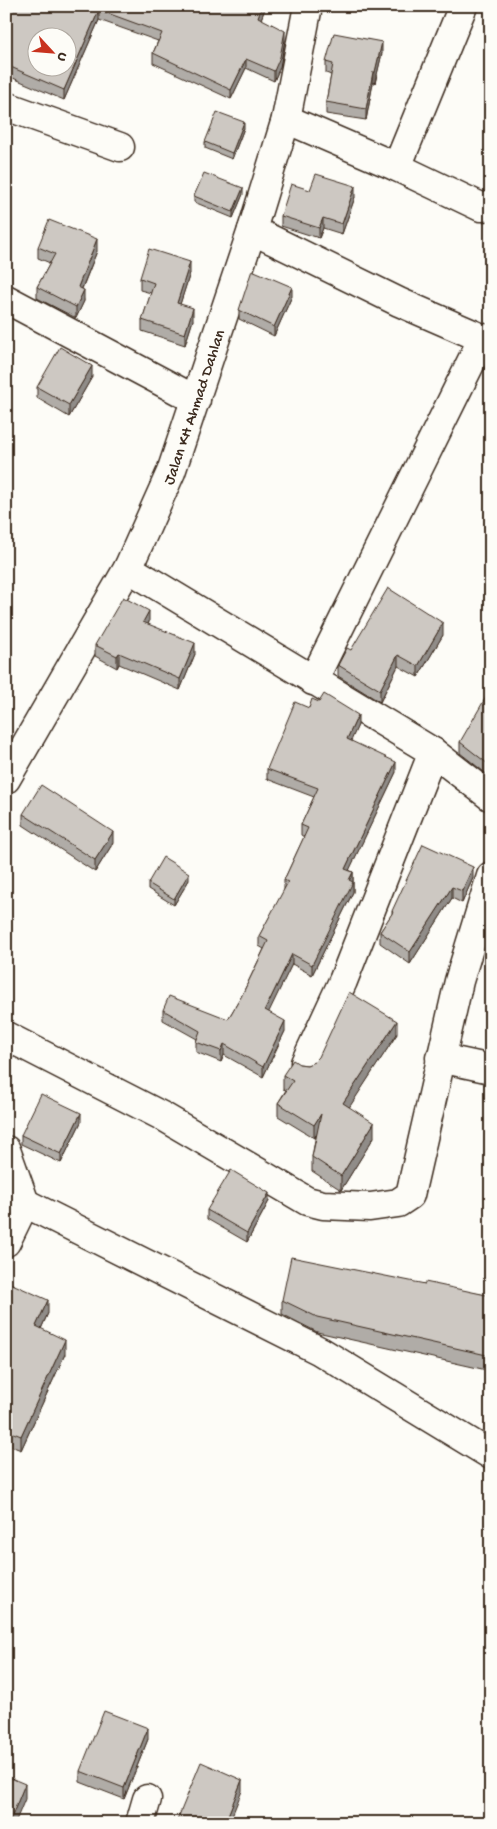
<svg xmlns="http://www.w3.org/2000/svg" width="497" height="1829" font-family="'Gochi Hand',sans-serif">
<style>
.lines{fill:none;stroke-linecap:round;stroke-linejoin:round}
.minor-casing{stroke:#3b2a1e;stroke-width:31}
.minor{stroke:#fdfcf7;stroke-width:28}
.wall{fill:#b0aca7;stroke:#3b2a1e}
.shaded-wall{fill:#908c88;stroke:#3b2a1e}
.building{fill:#cdc8c2;stroke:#3b2a1e;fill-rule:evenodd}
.labels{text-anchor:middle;stroke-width:4;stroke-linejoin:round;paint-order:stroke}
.street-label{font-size:16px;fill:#3b2a1e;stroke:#fdfcf7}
</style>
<rect width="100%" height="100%" fill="#fdfcf7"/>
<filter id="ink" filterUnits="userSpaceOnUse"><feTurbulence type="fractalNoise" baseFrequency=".02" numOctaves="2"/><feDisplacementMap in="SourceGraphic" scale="10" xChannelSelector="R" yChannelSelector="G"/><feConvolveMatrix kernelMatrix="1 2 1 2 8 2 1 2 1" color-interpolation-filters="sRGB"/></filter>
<g filter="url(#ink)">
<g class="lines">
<g class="minor-casing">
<g id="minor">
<path d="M6 106 120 147"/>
<path d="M286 119 397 167 463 6"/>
<path d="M397 167 481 207 491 206"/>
<path d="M252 230 399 302 491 342"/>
<path d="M6 299 196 400"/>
<path d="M128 568 433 752 491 797"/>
<path d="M313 681 483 338"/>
<path id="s1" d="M6 779 128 568 171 472 252 230 286 119 308 6"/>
<path d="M6 1036 164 1117 307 1201 323 1205 370 1207 398 1203 410 1195 459 981 491 876"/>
<path d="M440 1058 491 1069"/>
<path d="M305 1063 343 981 433 752"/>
<path d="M6 1150 25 1203 6 1242"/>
<path d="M6 1201 25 1203 320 1351 491 1455"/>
<path d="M140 1823 147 1799"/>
</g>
</g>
<use href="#minor" class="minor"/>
</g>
<g class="wall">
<path d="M6 6H266L261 19 285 40 280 67 274 81 246 68 231 99 153 63V53L158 41 99 20 64 100 6 75Z"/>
<path d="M382 53 375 83H373L366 120 326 114V102L331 75 326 73V62Z"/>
<path d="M244 128 232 159 205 148V142Z"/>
<path d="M310 190 355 197 342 234 323 228 319 238 281 226V216Z"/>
<path d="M243 194 233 218 194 202V196Z"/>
<path d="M38 247 97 251 82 289 84 301 76 318 37 298V287L50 263 38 258Z"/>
<path d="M190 273 180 304 193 320 185 345 142 331V320L151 293 140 290V278Z"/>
<path d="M292 296 274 336 239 319V310Z"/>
<path d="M92 377 69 417 37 398V387Z"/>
<path d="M149 622 148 624 195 654 180 690 119 664 117 668 95 656V645Z"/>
<path d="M443 635 418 677 398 666 380 702 338 676V665L351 650Z"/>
<path d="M491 700V773L489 772 488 775 460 753V742Z"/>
<path d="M309 708 358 725 350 741 396 772 349 870 353 872V892L312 975 292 964 268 1012 285 1031 263 1077 224 1055 221 1062 196 1052V1042L197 1039 163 1020V1010L228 1019 241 997 264 949 259 946V936L284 891V880L304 837 301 835V825L314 797 267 779V769Z"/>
<path d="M23 814 113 843 95 872 23 825Z"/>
<path d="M473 878 462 903 452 898 410 964 380 943V932L392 914V911Z"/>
<path d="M189 880 174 905 148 889V883Z"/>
<path d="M397 1034 349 1107 374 1137 341 1190 312 1171V1157L316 1134 314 1138 278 1116V1103L286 1090 283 1089V1075L299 1064 307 1065Z"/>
<path d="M81 1122 61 1163 21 1144V1135Z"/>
<path d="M269 1201 247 1242 207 1219V1210Z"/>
<path d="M425 1284 491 1296V1371L317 1332 282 1314V1300Z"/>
<path d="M6 1291 48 1313 41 1329 65 1354 21 1450 6 1444Z"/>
<path d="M148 1739 124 1799 80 1782V1771Z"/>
</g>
<g class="shaded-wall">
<path d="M262 6H266L258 27V17Z"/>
<path d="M99 10V20L64 100V90Z"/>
<path d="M285 31V40L280 67 274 81V71Z"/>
<path d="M382 42V53L375 83V72Z"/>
<path d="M246 59V68L231 99V90Z"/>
<path d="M373 72V83L366 120V109Z"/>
<path d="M244 122V128L232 159V153Z"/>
<path d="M355 186V197L342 234V224Z"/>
<path d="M243 188V194L233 218V212Z"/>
<path d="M323 218V228L319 238V228Z"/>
<path d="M97 239V251L78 298V287Z"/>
<path d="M190 262V273L177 314V303Z"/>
<path d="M292 287V296L274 336V327Z"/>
<path d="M84 290V301L76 318V307Z"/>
<path d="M193 308V320L185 345V334Z"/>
<path d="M92 366V377L69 417V405Z"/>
<path d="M149 611V622L143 633V622Z"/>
<path d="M443 623V635L418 677V666Z"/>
<path d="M195 643V654L180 690V679Z"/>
<path d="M119 653V664L117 668V656Z"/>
<path d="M398 655V666L380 702V690Z"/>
<path d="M358 715V725L347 750V739Z"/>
<path d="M489 761V772L488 775V764Z"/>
<path d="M396 762V772L345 879V869Z"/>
<path d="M113 832V843L95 872V860Z"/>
<path d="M473 867V878L462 903V891Z"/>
<path d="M353 872V892L312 975V965Z"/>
<path d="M189 873V880L174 905V899Z"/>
<path d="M452 887V898L410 964V952Z"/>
<path d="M292 954V964L265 1020V1010Z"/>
<path d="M285 1021V1031L263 1077V1067Z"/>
<path d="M397 1021V1034L343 1117V1103Z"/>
<path d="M224 1044V1055L221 1062V1051Z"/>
<path d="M81 1113V1122L61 1163V1154Z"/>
<path d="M321 1114V1128L314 1138V1125Z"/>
<path d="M374 1123V1137L341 1190V1176Z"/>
<path d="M269 1193V1201L247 1242V1233Z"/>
<path d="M48 1300V1313L36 1340V1326Z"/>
<path d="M65 1340V1354L21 1450V1436Z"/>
<path d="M148 1728V1739L124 1799V1788Z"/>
<path d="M242 1780V1791L229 1823H225Z"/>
<path d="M25 1784V1799L15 1823H9Z"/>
</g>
<g class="building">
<path d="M6 6H262L258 17 285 31 280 57 274 71 246 59 231 90 153 53 162 33 99 10 64 90 6 65ZM38 38H68V68H38Z"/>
<path d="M334 33 382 42 375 72H373L366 109 326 102 333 64 326 62Z"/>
<path d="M217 112 244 122 232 153 205 142Z"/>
<path d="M204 173 243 188 233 212 194 196Z"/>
<path d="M316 174 355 186 342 224 323 218 319 228 281 216 291 184 310 190Z"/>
<path d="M49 220 97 239 78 287 84 290 76 307 37 287 55 254 38 247Z"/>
<path d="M149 249 190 262 177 303 193 308 185 334 142 320 154 283 140 278Z"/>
<path d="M252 270 292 287 274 327 239 310Z"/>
<path d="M60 347 92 366 69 405 37 387Z"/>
<path d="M388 588 443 623 418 666 398 655 380 690 338 665 347 648 351 650Z"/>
<path d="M123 597 149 611 143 622 195 643 180 679 119 653 117 656 95 645Z"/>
<path d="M324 694 358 715 347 739 396 762 345 869 353 872 349 880 353 882 312 965 292 954 265 1010 285 1021 263 1067 224 1044 221 1051 196 1042 200 1031 163 1010 169 996 228 1019 241 997 268 941 259 936 288 882 284 880 308 828 301 825 318 788 267 769 295 702 309 708 312 699 319 702Z"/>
<path d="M486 697 491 700V762L489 761 488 764 460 742Z"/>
<path d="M41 785 113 832 95 860 23 814Z"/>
<path d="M423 844 473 867 462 891 452 887 410 952 380 932 393 912 392 911Z"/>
<path d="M163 857 189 873 174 899 148 883Z"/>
<path d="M349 992 397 1021 343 1103 374 1123 341 1176 312 1157 321 1114 314 1125 278 1103 293 1081 283 1075 293 1060 299 1064 307 1065 314 1062 319 1057Z"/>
<path d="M41 1094 81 1113 61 1154 21 1135Z"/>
<path d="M231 1170 269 1193 247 1233 207 1210Z"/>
<path d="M291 1257 425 1284V1282L491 1296V1356L317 1317 282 1300Z"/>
<path d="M10 1283 48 1300 36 1326 65 1340 21 1436 6 1430V1291Z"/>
<path d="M104 1711 148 1728 124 1788 80 1771Z"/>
<path d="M201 1762 242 1780 225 1823H176Z"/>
<path d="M6 1776 25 1784 9 1823H6Z"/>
<path d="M60 1819 71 1823H59Z"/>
</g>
</g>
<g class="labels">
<g class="street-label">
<text dy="6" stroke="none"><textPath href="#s1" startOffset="418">Jalan KH Ahmad Dahlan</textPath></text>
</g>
</g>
<rect width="497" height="1829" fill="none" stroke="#fdfcf7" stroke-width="25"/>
<rect x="12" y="12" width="472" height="1804" fill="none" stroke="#3b2a1e" stroke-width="2" filter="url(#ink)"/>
<g transform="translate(52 52) rotate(116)"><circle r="24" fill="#fdfcf7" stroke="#afa8a0"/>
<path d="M0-4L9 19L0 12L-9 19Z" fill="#c8321e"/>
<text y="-8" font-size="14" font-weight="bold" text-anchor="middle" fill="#3b2a1e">U</text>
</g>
</svg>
